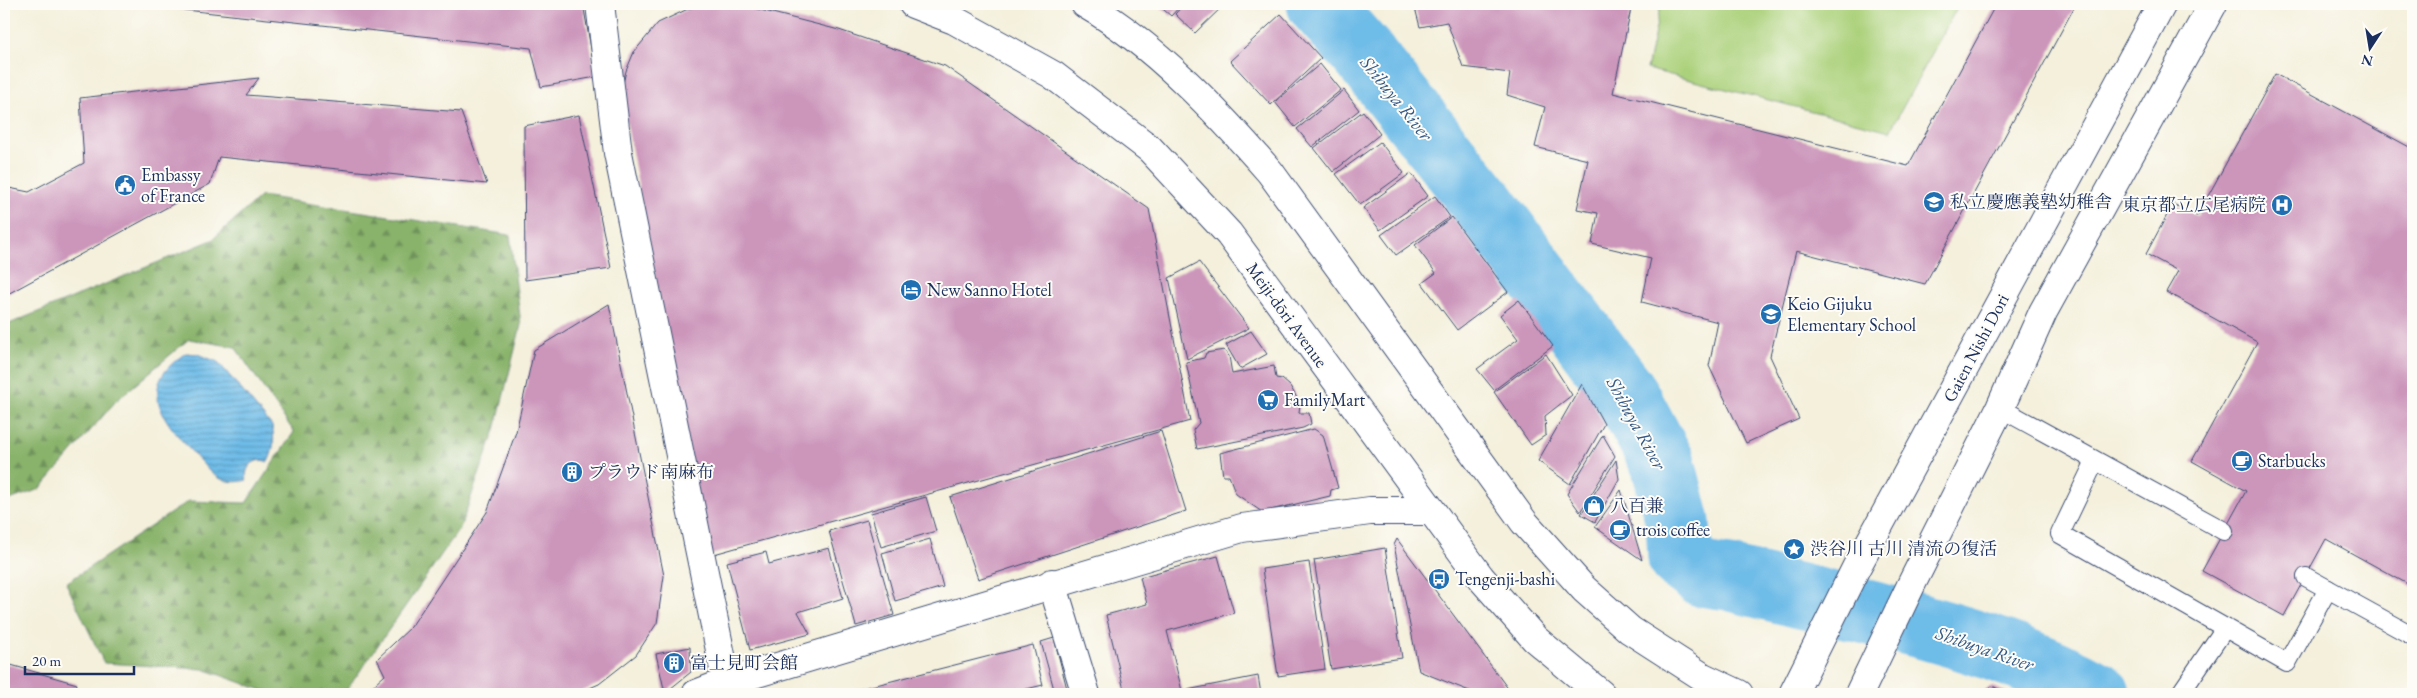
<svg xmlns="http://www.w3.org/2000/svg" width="2417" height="698" font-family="'EB Garamond','Noto Serif JP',serif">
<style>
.forest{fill:url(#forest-firs);stroke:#527164}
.park{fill:#acd17b;stroke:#64806c}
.water{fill:url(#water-rules);stroke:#4476a3}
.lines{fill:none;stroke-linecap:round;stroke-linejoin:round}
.river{stroke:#6ebce8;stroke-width:65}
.building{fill:#cc96bb}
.lane-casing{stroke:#3c4c71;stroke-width:20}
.street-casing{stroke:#3c4c71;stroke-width:30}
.secondary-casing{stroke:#3c4c71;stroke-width:30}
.lane{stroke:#fff;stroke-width:18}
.street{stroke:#fff;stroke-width:28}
.secondary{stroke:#fff;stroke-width:28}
.labels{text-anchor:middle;stroke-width:4;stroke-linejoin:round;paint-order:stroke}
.poi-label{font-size:18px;fill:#1b2f5e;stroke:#fdfcf7;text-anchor:start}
.street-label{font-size:18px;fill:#1b2f5e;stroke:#fdfcf7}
.water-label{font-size:19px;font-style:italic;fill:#345987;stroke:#fdfcf7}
</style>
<defs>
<pattern id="forest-firs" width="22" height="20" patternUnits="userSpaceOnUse" patternTransform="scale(1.25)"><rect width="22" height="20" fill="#89b36b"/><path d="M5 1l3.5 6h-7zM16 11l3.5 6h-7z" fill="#6f925b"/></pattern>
<pattern id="water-rules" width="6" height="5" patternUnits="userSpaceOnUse" patternTransform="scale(1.25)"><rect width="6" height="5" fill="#6ebce8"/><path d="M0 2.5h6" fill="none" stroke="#5a99bf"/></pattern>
</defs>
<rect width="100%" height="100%" fill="#fdfcf7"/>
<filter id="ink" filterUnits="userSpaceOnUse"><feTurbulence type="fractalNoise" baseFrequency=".02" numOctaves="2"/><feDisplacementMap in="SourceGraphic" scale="10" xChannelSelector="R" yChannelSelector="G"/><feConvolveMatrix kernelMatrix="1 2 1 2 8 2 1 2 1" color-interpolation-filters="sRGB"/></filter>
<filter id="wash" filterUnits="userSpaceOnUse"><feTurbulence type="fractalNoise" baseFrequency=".0096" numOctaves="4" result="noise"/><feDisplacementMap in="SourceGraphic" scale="20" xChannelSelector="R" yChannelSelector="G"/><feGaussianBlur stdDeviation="1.12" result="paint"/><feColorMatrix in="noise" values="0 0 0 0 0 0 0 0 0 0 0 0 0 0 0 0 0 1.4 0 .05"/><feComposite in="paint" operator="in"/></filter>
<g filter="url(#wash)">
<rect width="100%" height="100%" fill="#f4f0dc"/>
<path class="forest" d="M261 196 510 235 521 325 495 430 460 528 344 694H273L203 669 104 663 66 583 189 501 246 503 294 432 235 347 189 339 116 401 40 489 4 502V326L212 240Z"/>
<path class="park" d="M1661 4H1959L1890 131 1647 69Z"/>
<path class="water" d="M186 353 197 354 218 362 272 426C275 439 274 450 268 462 256 456 243 467 247 480 232 484 221 481 210 472 178 434 124 393 186 353Z"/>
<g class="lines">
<path class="river" d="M1319 4 1363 54 1484 204 1624 391 1663 463 1678 522 1680 558 1701 574 1729 578C1853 611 1984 632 2098 694"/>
</g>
<g id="blocks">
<g class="building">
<path d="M4 4H9L5 33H4Z"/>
<path d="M131 4H583L596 77 541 87 531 48Z"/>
<path d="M1157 4H1182L1171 16Z"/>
<path d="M1184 4H1225L1195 33 1175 14Z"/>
<path d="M1414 4H1632L1613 93 1908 166 1996 4H2076L1925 284 1796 251 1770 356 1799 419 1746 443 1709 366 1718 322 1642 302 1651 258 1592 244 1598 213 1577 209 1588 160 1535 147 1545 107 1507 95 1510 73 1463 67 1447 22 1420 27Z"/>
<path d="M711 5 749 7 839 30 945 66 1149 209 1190 421 707 556 621 92 626 71 634 52 658 23 690 8Z"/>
<path d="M1281 14 1321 58 1271 105 1230 61Z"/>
<path d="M1320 64 1341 90 1295 127 1275 102Z"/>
<path d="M2275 74 2413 149V587L2326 539 2284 616 2202 571 2246 491 2192 461 2257 342 2166 292 2178 271 2146 254 2173 204 2197 216Z"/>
<path d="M259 78 246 95 461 112 487 184 219 157 210 184 4 296V187L29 192 84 163 80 98Z"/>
<path d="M1344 90 1359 110 1312 147 1297 129Z"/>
<path d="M1363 111 1380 134 1333 172 1314 148Z"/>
<path d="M579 115 611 268 525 280 524 126Z"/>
<path d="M1380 142 1404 173 1360 205 1336 174Z"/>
<path d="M1411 173 1428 196 1380 230 1363 208Z"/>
<path d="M1435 196 1450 217 1396 255 1381 235Z"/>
<path d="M1452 217 1508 292 1457 330 1422 283 1436 273 1415 245Z"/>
<path d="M1199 262 1249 328 1187 359 1169 278Z"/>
<path d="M1519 300 1553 346 1494 390 1477 369 1518 339 1500 315Z"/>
<path d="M609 304 664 576 657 623 636 655 599 684 576 694H364L385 675 377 659 411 627 487 512 516 432 534 350Z"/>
<path d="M1251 331 1267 354 1240 369 1226 345Z"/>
<path d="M1224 350 1229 356 1232 374 1274 366 1276 378 1282 379 1290 386 1300 403 1299 413H1309L1311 424 1303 428 1197 449 1193 430 1199 423 1186 362 1204 358 1206 353Z"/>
<path d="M1546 354 1572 395 1545 416 1546 435 1531 445 1494 392Z"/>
<path d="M1582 384 1604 424 1570 484 1538 461Z"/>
<path d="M1314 429 1323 435 1338 488 1331 490 1330 496 1262 512 1236 494 1229 476H1223L1220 453Z"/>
<path d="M1161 431 1186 511 978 579 950 497Z"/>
<path d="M1603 435 1615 456 1580 512 1567 494Z"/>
<path d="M1616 460 1619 479 1595 522 1581 514Z"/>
<path d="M1621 490 1642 560 1595 527Z"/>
<path d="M926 497 936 531 881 547 871 513Z"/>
<path d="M867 520 894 615 856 626 829 531Z"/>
<path d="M930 539 943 587 895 601 882 553Z"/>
<path d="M1397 539 1512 694H1477L1419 671 1394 545Z"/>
<path d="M829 548 843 598 798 612 810 634 750 650 727 562 766 552 769 564Z"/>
<path d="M1385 548 1402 658 1331 669 1314 560Z"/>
<path d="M1218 556 1234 613 1167 631 1182 691 1258 676 1261 694H1125L1106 615 1147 604 1140 577Z"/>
<path d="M1309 562 1325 669 1278 676 1262 569Z"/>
<path d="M1054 638 1067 689 1055 693 1041 642Z"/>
<path d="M1033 645 1043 685 1018 691 1019 694H841Z"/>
<path d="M690 647 691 672 665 693 656 654Z"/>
<path d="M4 663 77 684 74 694H4Z"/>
<path d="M1992 686 2010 694H1979Z"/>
</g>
</g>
</g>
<g filter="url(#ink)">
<use href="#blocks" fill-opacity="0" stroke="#3c4c71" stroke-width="1"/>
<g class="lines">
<g class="lane-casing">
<g id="lane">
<path d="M2000 408 2224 531"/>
<path d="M2095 461 2060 534 2287 663 2328 589"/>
<path d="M2306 577 2413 636"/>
<path d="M2180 694 2225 628"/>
</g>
</g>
<g class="street-casing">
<g id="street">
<path d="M600 4 618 153 729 694"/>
<path d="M1052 583 1086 694"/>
<path d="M696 694 727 682 1242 528 1370 511H1430"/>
</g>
</g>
<g class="secondary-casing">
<g id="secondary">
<path d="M913 4 954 20 1053 75 1150 149 1229 234 1481 578 1535 639 1601 694"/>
<path d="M1085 4C1154 44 1218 112 1270 172L1524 522 1584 589 1630 630 1703 677 1739 694"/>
<path d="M1793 694 1856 568 2162 4"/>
<path d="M1859 694 1913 581 2000 408 2043 312 2213 4"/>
</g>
</g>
<use href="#lane" class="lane"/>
<use href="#street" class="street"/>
<use href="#secondary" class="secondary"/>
</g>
</g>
<defs>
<g id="civic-disc" transform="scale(1.125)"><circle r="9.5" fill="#1f6fb2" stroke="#fdfcf7"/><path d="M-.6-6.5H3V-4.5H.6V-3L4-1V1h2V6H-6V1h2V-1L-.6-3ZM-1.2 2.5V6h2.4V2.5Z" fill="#fff"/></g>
<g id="school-disc" transform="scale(1.125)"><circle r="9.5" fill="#1f6fb2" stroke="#fdfcf7"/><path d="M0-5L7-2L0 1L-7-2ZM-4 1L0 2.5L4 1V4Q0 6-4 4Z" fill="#fff"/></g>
<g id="hospital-disc" transform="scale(1.125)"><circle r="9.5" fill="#1f6fb2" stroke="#fdfcf7"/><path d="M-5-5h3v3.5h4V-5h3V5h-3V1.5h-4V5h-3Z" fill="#fff"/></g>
<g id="hotel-disc" transform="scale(1.125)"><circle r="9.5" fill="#1f6fb2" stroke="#fdfcf7"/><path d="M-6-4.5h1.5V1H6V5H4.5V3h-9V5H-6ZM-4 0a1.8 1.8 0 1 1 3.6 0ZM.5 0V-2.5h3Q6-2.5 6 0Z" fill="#fff"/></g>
<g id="supermarket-disc" transform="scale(1.125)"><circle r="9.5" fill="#1f6fb2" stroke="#fdfcf7"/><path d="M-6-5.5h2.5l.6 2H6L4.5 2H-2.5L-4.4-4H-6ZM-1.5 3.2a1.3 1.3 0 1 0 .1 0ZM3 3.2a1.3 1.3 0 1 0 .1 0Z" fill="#fff"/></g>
<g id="cafe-disc" transform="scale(1.125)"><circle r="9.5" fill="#1f6fb2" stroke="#fdfcf7"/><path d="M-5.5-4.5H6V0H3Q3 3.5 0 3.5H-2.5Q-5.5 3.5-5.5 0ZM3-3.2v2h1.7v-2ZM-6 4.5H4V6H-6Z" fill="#fff"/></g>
<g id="building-disc" transform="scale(1.125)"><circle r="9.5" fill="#1f6fb2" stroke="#fdfcf7"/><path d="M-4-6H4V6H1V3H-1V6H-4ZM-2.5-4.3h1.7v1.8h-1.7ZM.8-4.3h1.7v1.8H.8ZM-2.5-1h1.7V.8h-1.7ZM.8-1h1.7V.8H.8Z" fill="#fff"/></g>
<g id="shop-disc" transform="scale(1.125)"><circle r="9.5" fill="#1f6fb2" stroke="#fdfcf7"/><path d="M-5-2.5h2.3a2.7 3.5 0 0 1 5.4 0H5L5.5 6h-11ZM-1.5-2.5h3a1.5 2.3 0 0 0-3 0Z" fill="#fff"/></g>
<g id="sight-disc" transform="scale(1.125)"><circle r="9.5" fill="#1f6fb2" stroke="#fdfcf7"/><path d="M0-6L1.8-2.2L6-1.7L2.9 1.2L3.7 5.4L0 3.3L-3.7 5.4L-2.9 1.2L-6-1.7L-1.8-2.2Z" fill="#fff"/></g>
<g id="bus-disc" transform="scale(1.125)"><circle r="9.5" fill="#1f6fb2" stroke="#fdfcf7"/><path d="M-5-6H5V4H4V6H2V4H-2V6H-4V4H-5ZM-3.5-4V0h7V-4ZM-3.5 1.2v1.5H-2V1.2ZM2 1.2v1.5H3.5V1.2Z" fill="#fff"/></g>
</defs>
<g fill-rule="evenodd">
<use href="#civic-disc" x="125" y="185"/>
<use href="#school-disc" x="1934" y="202"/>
<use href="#hospital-disc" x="2282" y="205"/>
<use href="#hotel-disc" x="911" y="290"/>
<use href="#school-disc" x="1771" y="314"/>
<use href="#supermarket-disc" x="1268" y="400"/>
<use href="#cafe-disc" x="2242" y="461"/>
<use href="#building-disc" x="572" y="472"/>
<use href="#shop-disc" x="1594" y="506"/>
<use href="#cafe-disc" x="1620" y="530"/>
<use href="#sight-disc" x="1794" y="549"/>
<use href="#bus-disc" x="1439" y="579"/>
<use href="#building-disc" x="674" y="663"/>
</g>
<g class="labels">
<g class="poi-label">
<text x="141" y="181">Embassy<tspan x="141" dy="21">of France</tspan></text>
<text x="1950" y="208">私立慶應義塾幼稚舎</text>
<text x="2266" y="211" text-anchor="end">東京都立広尾病院</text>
<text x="927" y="296">New Sanno Hotel</text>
<text x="1787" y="310">Keio Gijuku<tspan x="1787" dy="21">Elementary School</tspan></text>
<text x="1284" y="406">FamilyMart</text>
<text x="2258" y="467">Starbucks</text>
<text x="588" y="478">プラウド南麻布</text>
<text x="1610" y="512">八百兼</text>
<text x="1636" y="536">trois coffee</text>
<text x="1810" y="555">渋谷川 古川 清流の復活</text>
<text x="1455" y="585">Tengenji-bashi</text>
<text x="690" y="669">富士見町会館</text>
</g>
<g class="street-label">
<text transform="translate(1287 315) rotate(54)" y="6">Meiji-dōri Avenue</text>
<text transform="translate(1976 348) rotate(-62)" y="6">Gaien Nishi Dori</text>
</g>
<g class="water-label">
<text transform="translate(1397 98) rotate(51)" y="7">Shibuya River</text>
<text transform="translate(1637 423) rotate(61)" y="7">Shibuya River</text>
<text transform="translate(1985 648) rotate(19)" y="7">Shibuya River</text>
</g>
</g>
<rect width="2417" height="698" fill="none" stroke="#fdfcf7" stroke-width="20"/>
<g transform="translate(2370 48) rotate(192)" stroke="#fdfcf7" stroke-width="4" paint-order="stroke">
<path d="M0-4L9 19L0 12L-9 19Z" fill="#1b2f5e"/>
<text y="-8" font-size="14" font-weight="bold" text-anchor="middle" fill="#1b2f5e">N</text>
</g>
<path d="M25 666v8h109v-8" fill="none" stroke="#1b2f5e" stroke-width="2.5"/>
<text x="32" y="666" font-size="15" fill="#1b2f5e" stroke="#fdfcf7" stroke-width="4" paint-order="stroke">20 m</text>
</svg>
